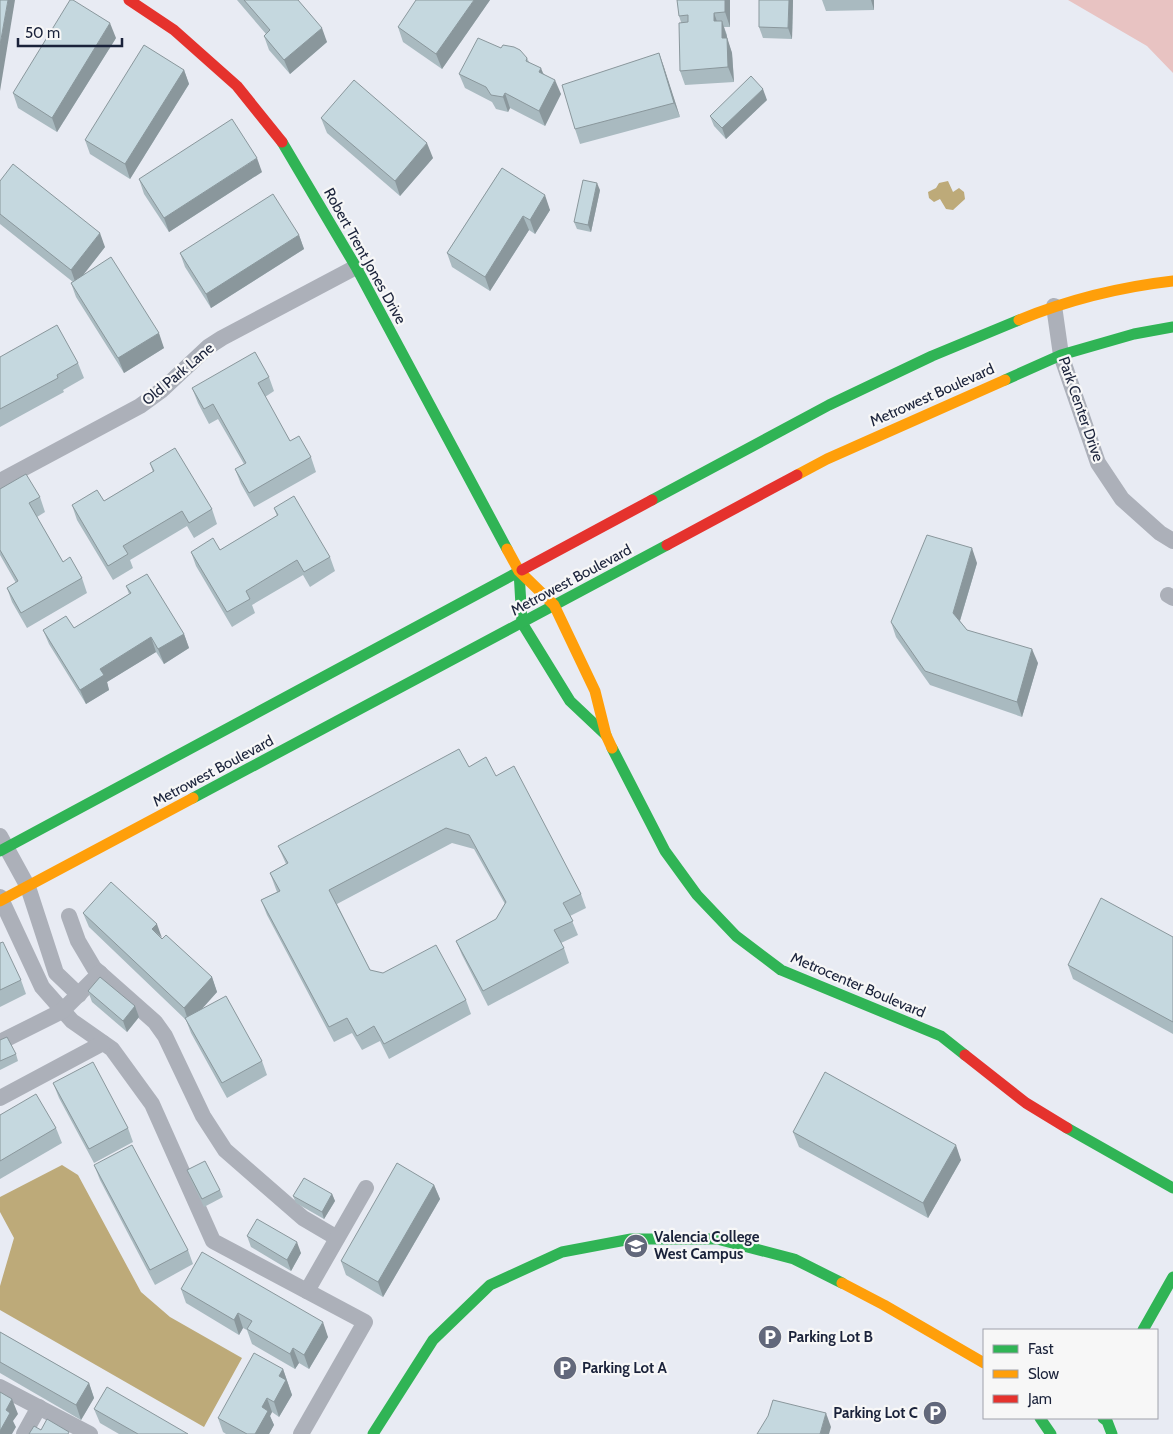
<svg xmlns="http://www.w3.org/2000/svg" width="1173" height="1434" font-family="Cabin,sans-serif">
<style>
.green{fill:#e8c3c2}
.water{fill:#bdaa79}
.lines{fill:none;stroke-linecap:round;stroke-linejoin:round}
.street{stroke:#acb0b9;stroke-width:16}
.fast{stroke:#30b455;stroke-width:11}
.slow{stroke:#ff9f0a;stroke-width:11}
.jam{stroke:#e5322d;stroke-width:11}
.wall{fill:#a9bac0}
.shaded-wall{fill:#8a979c}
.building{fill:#c5d8df;stroke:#8a979c}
.labels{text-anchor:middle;stroke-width:4.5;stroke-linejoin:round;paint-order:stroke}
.street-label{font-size:15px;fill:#1a223a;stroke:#f7f7f7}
.poi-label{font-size:15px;font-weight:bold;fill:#1a223a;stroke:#f7f7f7;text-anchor:start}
</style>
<rect width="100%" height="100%" fill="#e8ebf3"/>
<path class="green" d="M1068 0H1173V73L1147 46Z"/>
<g class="water">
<path d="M948 181 953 192 959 188 964 192 965 199 953 210 946 209 940 199 934 202 929 198 928 192 936 188 939 183Z"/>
<path d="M62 1165 78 1175 141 1292 170 1317 242 1358 204 1427 0 1310V1286L14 1238 0 1212V1197Z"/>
</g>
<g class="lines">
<g class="street">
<path d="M1054 306 1061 355 1098 463 1122 499 1160 533 1173 541"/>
<path d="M0 481 140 406 162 390 208 347 222 338 356 267"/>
<path d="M1168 595 1173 598"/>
<path d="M0 836 28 887 56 973 79 995"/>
<path d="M0 897 42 987 72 1021 112 1049 152 1104 213 1241 365 1322 301 1434"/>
<path d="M69 916 78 941 94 968 155 1022 165 1036 203 1116 225 1150 303 1218 337 1238"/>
<path d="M0 1042 62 1011 100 973"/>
<path d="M0 1098 103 1043"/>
<path d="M307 1291 366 1188"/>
<path d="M0 1387 90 1434"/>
<path d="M24 1434 39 1407"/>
</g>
<g class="fast">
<path d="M282 142 356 267 507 549"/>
<path d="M1005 380 1061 355 1134 334 1173 327"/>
<path d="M652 500 829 405 932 356 1019 320"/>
<path d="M519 571 522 623 570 701 606 735"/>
<path d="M612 748 665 851 697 895 736 936 781 970 941 1036 965 1055"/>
<path d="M193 798 667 545"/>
<path d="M0 851 522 570"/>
<path d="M1067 1128 1173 1188"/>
<path d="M1143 1330 1173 1277"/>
<path d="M1040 1418 1051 1434"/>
<path d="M1103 1418 1107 1421 1112 1434"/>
<path d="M373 1434 433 1340 490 1285 562 1252 631 1239H717L794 1259 842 1283"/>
</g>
<g class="slow">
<path d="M1019 320C1068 300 1120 287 1173 281"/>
<path d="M797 475 827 459 1005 380"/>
<path d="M507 549 519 571 554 605 595 691 606 735 612 748"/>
<path d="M0 901 193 798"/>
<path d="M842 1283 884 1305 984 1363"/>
</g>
<g class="jam">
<path d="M129 0 174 30 237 86 282 142"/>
<path d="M667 545 797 475"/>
<path d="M522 570 652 500"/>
<path d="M965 1055 1026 1103 1067 1128"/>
</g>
</g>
<g class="wall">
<path d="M237 0H298L327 42 290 74 269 50 264 36 266 34Z"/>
<path d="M490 0 442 69 403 42 398 27Z"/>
<path d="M730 0V27H724L727 35V39L732 53 734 82 685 85 680 71 681 22 679 16Z"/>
<path d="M759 0H793L792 39 763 38 759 27Z"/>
<path d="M822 0H874V10L826 11Z"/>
<path d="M116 38 57 132 18 108 13 93Z"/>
<path d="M501 48 527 58 529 62 544 74 561 94 545 126 510 108 508 112 496 109 492 102 465 88 459 74Z"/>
<path d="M659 53 680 117 580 144 575 129Z"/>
<path d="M184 70 189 84 130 179 90 154 85 140Z"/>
<path d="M767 100 726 139 714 126 710 116Z"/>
<path d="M321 118 433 158 400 196 327 133Z"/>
<path d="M502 168 550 210 535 234 529 230 490 291 452 267 447 253Z"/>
<path d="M262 172 169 232 144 194 139 179Z"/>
<path d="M0 181 105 247 84 274 164 348 124 373 76 297 71 283 73 282 0 224Z"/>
<path d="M600 190 591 232 577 229 574 222Z"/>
<path d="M299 235 304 249 211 308 185 267 180 253Z"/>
<path d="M0 357 78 363 84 378 63 390 64 392 0 427Z"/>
<path d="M269 377 274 391 265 397 290 441 311 457 316 472 254 507 241 484 235 469 244 464 218 419 209 424 198 403 192 388Z"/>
<path d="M150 463 212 509 217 524 194 538 187 526 130 560 133 568 113 580 77 520 72 505 104 501 153 472Z"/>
<path d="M0 489 40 497 45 512 37 517 63 562 82 578 87 593 27 628 12 602 7 588 16 583 0 555Z"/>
<path d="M274 508 330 557 335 571 310 587 303 575 252 605 255 613 232 627 196 566 191 552 220 550 277 516Z"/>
<path d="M977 563 960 621 967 630 1038 663 1022 717 930 685 896 637 891 622Z"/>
<path d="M126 586 184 634 189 648 164 664 156 652 107 682 109 690 86 704 49 644 43 630 74 628 129 594Z"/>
<path d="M469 767 496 776 581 894 586 908 570 916 578 935 561 943 564 948 569 963 488 1006 462 955 456 941 496 919 505 904 474 849 452 843 337 904 370 970 466 1000 471 1014 389 1059 380 1041 362 1050 352 1033 334 1042 267 915 261 900 277 892 270 873 286 864 278 846Z"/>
<path d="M83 913 162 939 212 977 217 992 202 1009 262 1061 267 1075 227 1098 191 1033 186 1020 89 927Z"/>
<path d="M1173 937V1034L1073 979 1068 965Z"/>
<path d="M0 943 21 980 26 994 0 1007Z"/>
<path d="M88 991 135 1006 139 1017 127 1032 92 1002Z"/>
<path d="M0 1040 16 1054 18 1061 0 1070Z"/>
<path d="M53 1083 128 1128 133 1142 94 1163 59 1098Z"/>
<path d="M0 1115 56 1128 62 1143 0 1179Z"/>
<path d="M793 1132 961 1160 928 1218 799 1147Z"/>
<path d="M94 1165 188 1250 193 1264 155 1285 100 1180Z"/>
<path d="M187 1170 220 1190 223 1197 204 1207 190 1178Z"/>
<path d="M434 1185 440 1199 383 1297 346 1275 341 1261Z"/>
<path d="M332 1194 335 1201 324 1219 296 1203 293 1196Z"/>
<path d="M247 1236 301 1253 291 1271 251 1247Z"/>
<path d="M181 1289 328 1337 309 1369 299 1363 295 1369 252 1344 247 1330 243 1328 239 1335 186 1303Z"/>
<path d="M0 1332 89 1383 94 1398 81 1420 0 1373Z"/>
<path d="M283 1369 292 1395 279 1417 272 1412 270 1416 274 1425 269 1434H226L223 1432 218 1418Z"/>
<path d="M94 1409 188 1434H119L100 1423Z"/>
</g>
<g class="shaded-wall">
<path d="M8 0H15L0 91V45Z"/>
<path d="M474 0H490L442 69 436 54Z"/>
<path d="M725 0H730V27L725 12Z"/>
<path d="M789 0H793L792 39 788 28Z"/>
<path d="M871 0H874V10Z"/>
<path d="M714 13 719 27 714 21Z"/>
<path d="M722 21 732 53 734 82 728 67 722 38Z"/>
<path d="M110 23 116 38 57 132 52 118Z"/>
<path d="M322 28 327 42 290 74 284 60Z"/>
<path d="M659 53 664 67 680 117 674 103Z"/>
<path d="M541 68 547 83 539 72Z"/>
<path d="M184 70 189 84 130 179 125 164Z"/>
<path d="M555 80 561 94 545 126 539 111Z"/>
<path d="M763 89 767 100 726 139 722 128Z"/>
<path d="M505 93 510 108 508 112 503 97Z"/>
<path d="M427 143 433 158 400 196 395 181Z"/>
<path d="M257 158 262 172 169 232 164 218Z"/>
<path d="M597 183 600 190 591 232 588 225Z"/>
<path d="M545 195 550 210 535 234 530 220Z"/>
<path d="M523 216 529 230 490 291 485 277Z"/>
<path d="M100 233 105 247 76 284 71 270Z"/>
<path d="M299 235 304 249 211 308 206 294Z"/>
<path d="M159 333 164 348 124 373 118 358Z"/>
<path d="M972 548 977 563 958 627 953 613Z"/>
<path d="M184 634 189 648 164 664 158 649Z"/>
<path d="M151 637 156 652 107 682 109 690 86 704 80 690 100 669Z"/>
<path d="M1032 649 1038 663 1022 717 1017 702Z"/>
<path d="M157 924 162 938 152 929Z"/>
<path d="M212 977 217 992 189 1023 184 1008Z"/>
<path d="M135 1006 139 1017 127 1032 123 1021Z"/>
<path d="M956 1145 961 1160 928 1218 923 1203Z"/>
<path d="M434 1185 440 1199 383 1297 378 1282Z"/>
<path d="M332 1194 335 1201 324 1219 322 1212Z"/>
<path d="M297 1242 301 1253 291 1271 287 1260Z"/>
<path d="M238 1313 243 1328 239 1335 234 1320Z"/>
<path d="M323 1322 328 1337 309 1369 304 1355Z"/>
<path d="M293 1348 299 1363 295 1369 290 1354Z"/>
<path d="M283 1369 292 1395 279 1417 274 1402 279 1376Z"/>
<path d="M89 1383 94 1398 81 1420 76 1405Z"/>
<path d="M267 1398 272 1412 270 1416 274 1425 269 1434H255L262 1407Z"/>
<path d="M12 1399 18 1414 13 1421 16 1427 12 1434H0V1431L6 1410Z"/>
<path d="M826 1413 831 1427 829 1434H820Z"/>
</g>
<g class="building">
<path d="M0 0H8L0 45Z"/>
<path d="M70 0H73L110 23 52 118 13 93Z"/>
<path d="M244 0H298L322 28 284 60 264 36 270 30Z"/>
<path d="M416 0H474L436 54 398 27Z"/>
<path d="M677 0H725V12L714 13V21H722V38H727L728 67 680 71 679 23 688 22V15L679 16Z"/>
<path d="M759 0H789L788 28 759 27Z"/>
<path d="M478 38 501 48 503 45 514 47 520 50 527 58 526 61 541 68 539 72 555 80 539 111 505 93 503 97 491 95 486 87 459 74Z"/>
<path d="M144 45 184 70 125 164 85 140Z"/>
<path d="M659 53 674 103 575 129 562 85Z"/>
<path d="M751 76 763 89 722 128 710 116Z"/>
<path d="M354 80 427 143 395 181 321 118Z"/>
<path d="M232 119 257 158 164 218 139 179Z"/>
<path d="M13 164 100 233 71 270 0 214V181Z"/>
<path d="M502 168 545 195 530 220 523 216 485 277 447 253Z"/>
<path d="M583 180 597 183 588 225 574 222Z"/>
<path d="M273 194 299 235 206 294 180 253Z"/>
<path d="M111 257 159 333 118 358 71 283Z"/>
<path d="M57 325 78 363 57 375 58 378 0 409V357Z"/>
<path d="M255 352 269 377 258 383 290 441 299 436 311 457 249 493 235 469 246 463 213 404 204 409 192 388Z"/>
<path d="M175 448 212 509 189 523 182 511 123 546 128 554 108 566 72 505 97 490 104 501 154 471 150 463Z"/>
<path d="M26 474 40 497 29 503 63 562 70 557 82 578 21 613 7 588 18 581 0 550V489Z"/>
<path d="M294 496 330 557 304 572 297 560 246 591 250 599 227 612 191 552 213 538 220 550 278 515 274 508Z"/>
<path d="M927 535 972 548 953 613 967 630 1032 649 1017 702 925 671 891 622Z"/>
<path d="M147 574 184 634 158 649 151 637 100 669 104 675 80 690 43 630 66 616 74 628 131 593 126 586Z"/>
<path d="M459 749 469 767 486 757 496 776 514 766 581 894 563 903 573 921 554 930 564 948 483 991 456 941 496 919 506 902 469 835 446 828 329 890 370 970 383 973 436 945 466 1000 384 1044 374 1026 357 1036 347 1018 329 1027 261 900 280 891 270 873 288 863 278 846Z"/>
<path d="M111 882 157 924 152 929 162 939 166 935 212 977 184 1008 83 913Z"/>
<path d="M1101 898 1173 937V1022L1068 965Z"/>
<path d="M3 942 21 980 0 990V943Z"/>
<path d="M100 977 135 1006 123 1021 88 991Z"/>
<path d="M226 996 262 1061 222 1083 185 1018Z"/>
<path d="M7 1037 16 1054 0 1061V1040Z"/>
<path d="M93 1062 128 1128 89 1149 53 1083Z"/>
<path d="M825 1072 956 1145 923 1203 793 1132Z"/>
<path d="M36 1094 56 1128 0 1161V1115Z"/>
<path d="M132 1145 188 1250 150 1270 94 1165Z"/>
<path d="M205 1161 220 1190 202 1199 187 1170Z"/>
<path d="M397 1163 434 1185 378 1282 341 1261Z"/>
<path d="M304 1178 332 1194 322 1212 293 1196Z"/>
<path d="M257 1219 297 1242 287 1260 247 1236Z"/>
<path d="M202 1252 323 1322 304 1355 293 1348 290 1354 247 1329 252 1321 238 1313 234 1320 181 1289Z"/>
<path d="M0 1332 89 1383 76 1405 0 1362Z"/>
<path d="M254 1353 283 1369 279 1376 286 1380 274 1402 267 1398 262 1407 268 1411 255 1434H247L218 1418Z"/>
<path d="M107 1387 188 1434H138L94 1409Z"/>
<path d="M0 1392 12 1399 6 1410 10 1413 0 1431Z"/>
<path d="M773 1400 826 1413 820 1434H757L768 1416Z"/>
<path d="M47 1419 69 1432 68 1434H29L34 1426 41 1430Z"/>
</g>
<defs>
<g id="university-disc" transform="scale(1.25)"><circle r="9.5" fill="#62687b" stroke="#f7f7f7"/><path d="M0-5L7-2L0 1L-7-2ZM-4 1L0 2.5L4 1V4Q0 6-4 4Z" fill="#fff"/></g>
<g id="parking-disc" transform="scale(1.25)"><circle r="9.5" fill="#62687b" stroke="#f7f7f7"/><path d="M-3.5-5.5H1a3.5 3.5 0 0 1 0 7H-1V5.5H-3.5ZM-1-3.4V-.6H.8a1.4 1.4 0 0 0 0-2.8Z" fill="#fff"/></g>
</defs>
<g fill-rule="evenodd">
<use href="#university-disc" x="636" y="1246"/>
<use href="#parking-disc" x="770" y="1337"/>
<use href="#parking-disc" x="565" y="1368"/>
<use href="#parking-disc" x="935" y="1413"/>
</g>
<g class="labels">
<g class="street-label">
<text transform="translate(365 256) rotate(61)" y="5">Robert Trent Jones Drive</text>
<text transform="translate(178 374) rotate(-40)" y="5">Old Park Lane</text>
<text transform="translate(932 395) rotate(-24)" y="5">Metrowest Boulevard</text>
<text transform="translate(1081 409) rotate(71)" y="5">Park Center Drive</text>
<text transform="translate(571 580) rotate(-28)" y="5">Metrowest Boulevard</text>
<text transform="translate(213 771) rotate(-28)" y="5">Metrowest Boulevard</text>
<text transform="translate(858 985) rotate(23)" y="5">Metrocenter Boulevard</text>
</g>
<g class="poi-label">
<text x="654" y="1242">Valencia College<tspan x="654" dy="17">West Campus</tspan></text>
<text x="788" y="1342">Parking Lot B</text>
<text x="582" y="1373">Parking Lot A</text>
<text x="918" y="1418" text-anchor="end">Parking Lot C</text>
</g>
</g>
<rect x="983" y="1329" width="175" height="90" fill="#f7f7f7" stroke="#9fa2ab"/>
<rect x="993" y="1345" width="25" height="8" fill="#30b455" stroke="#9fa2ab"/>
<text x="1028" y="1354" font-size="15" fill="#1a223a">Fast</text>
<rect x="993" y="1370" width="25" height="8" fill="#ff9f0a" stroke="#9fa2ab"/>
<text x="1028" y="1379" font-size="15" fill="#1a223a">Slow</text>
<rect x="993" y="1395" width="25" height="8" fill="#e5322d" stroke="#9fa2ab"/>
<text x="1028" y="1404" font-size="15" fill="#1a223a">Jam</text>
<path d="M18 38v8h104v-8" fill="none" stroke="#1a223a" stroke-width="2.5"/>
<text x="25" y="38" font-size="15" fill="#1a223a" stroke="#f7f7f7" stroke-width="4" paint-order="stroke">50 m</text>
</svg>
